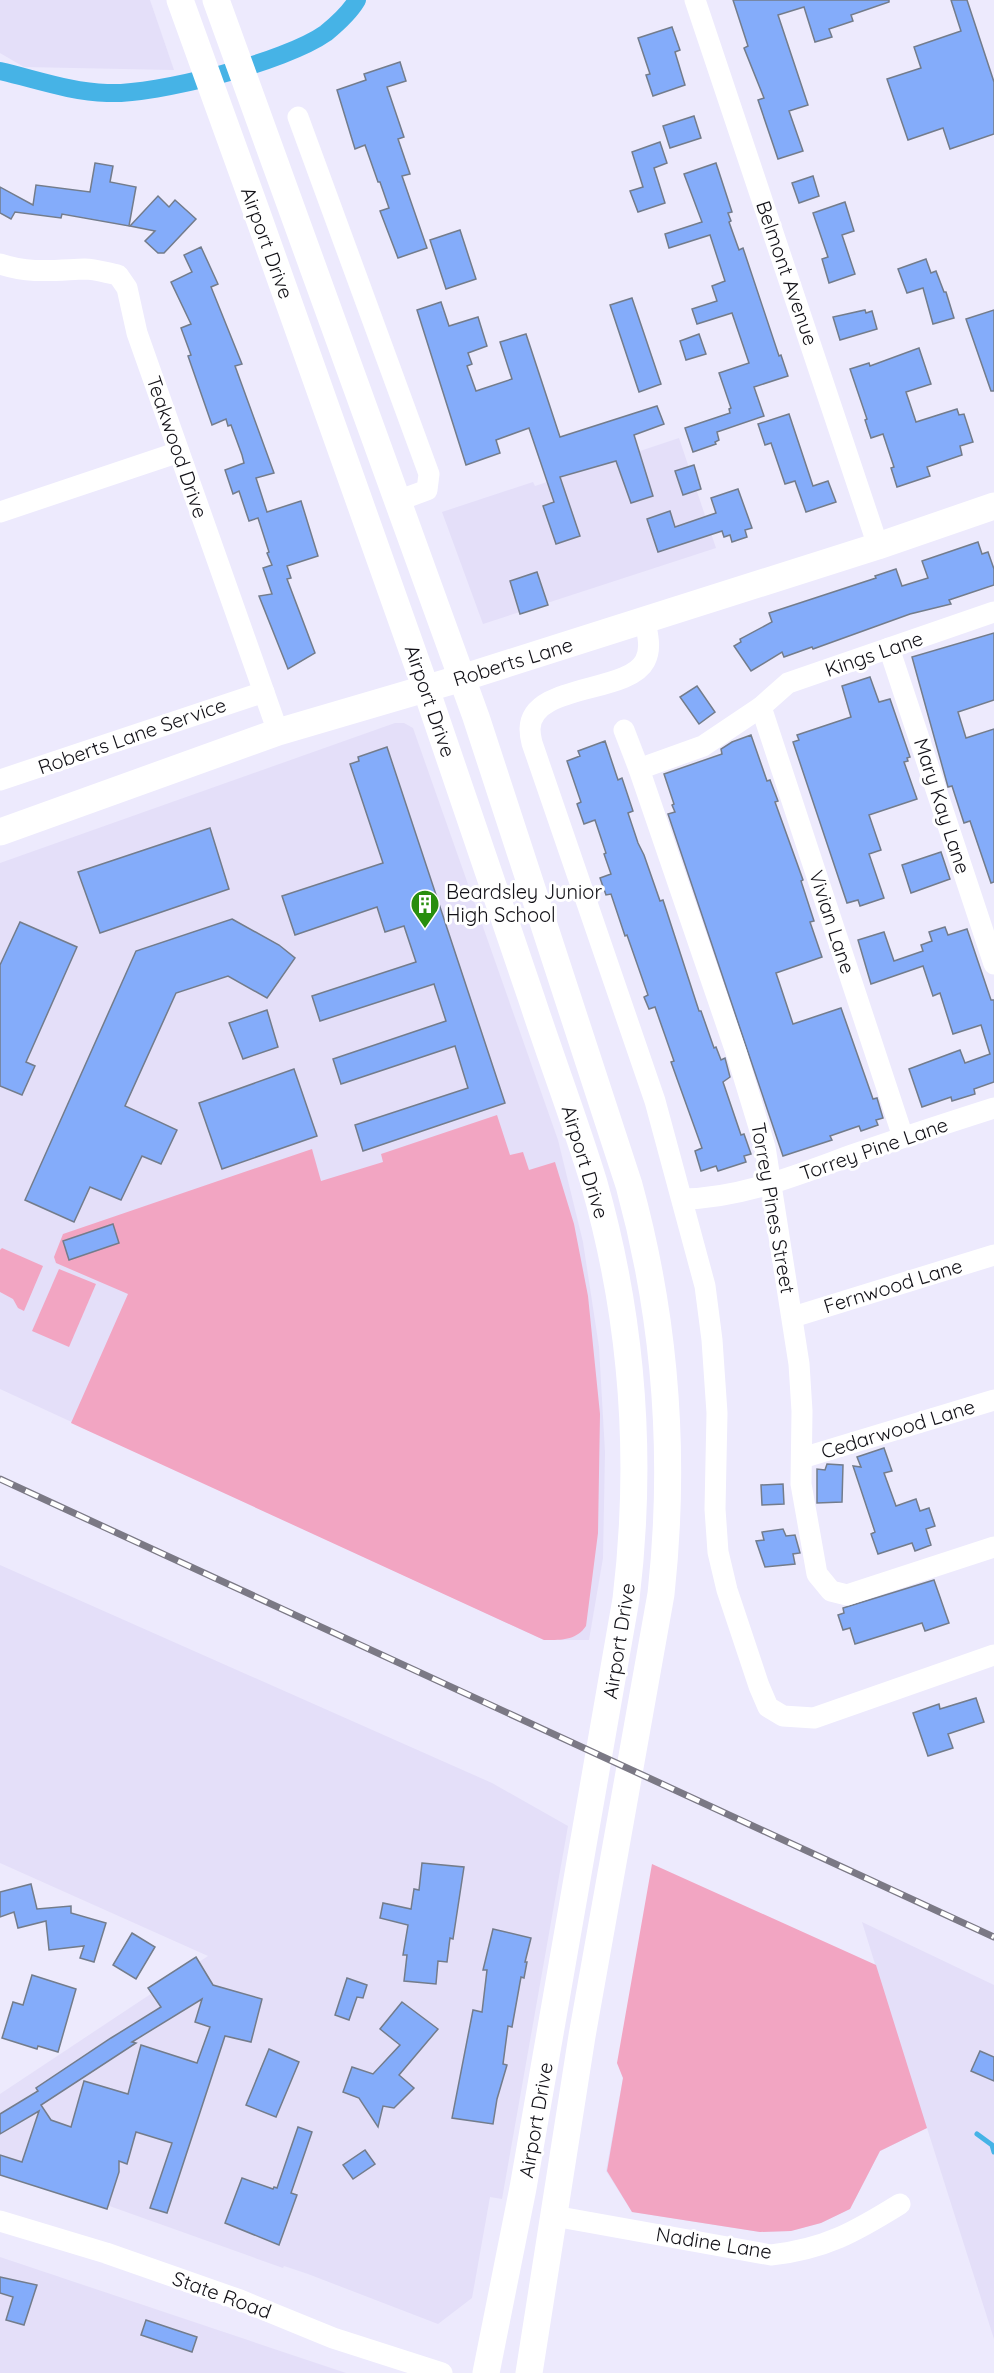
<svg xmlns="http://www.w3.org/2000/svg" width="994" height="2373" font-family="Quicksand,sans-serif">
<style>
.built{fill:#e4dff9}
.green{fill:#f2a5c2}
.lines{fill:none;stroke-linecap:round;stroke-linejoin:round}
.stream{stroke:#46b3e6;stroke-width:5}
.canal{stroke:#46b3e6;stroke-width:18}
.building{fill:#84acfa;stroke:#737c8b;stroke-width:1.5;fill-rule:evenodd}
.minor{stroke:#fff;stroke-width:21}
.major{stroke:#fff;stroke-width:27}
.rail-casing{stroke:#7b7985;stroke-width:7}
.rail{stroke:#fff;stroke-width:4.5;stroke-dasharray:14;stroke-linecap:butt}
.labels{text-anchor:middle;stroke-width:6;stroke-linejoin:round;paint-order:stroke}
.street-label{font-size:20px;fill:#121117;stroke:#fff}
.poi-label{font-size:20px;fill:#121117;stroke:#fff;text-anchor:start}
</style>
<rect width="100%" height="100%" fill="#edeafd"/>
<g class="built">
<path d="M0 0H150L174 70 24 67 0 53Z"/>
<path d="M679 438 716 548 483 624 442 512 533 482 535 486Z"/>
<path d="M395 723H404L413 728 558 1140 583 1242 599 1347 605 1452 603 1558 589 1640H544L0 1389V863Z"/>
<path d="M0 1565 492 1783 568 1826 502 2199 490 2197 472 2298 438 2324 308 2274 284 2266 283 2268 0 2167V2094L208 1956 0 1863Z"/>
<path d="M862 1922 994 1985V2339L927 2128 880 2151 850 2209 821 2223 791 2231 760 2232 632 2212 606 2171 623 2078 617 2063 875 1964Z"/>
<path d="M0 2257 346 2373H0Z"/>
</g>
<g class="green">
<path d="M497 1115 510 1155 523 1152 529 1170 555 1162 574 1224 588 1296 600 1414 598 1533 586 1626C576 1641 560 1640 544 1640L71 1423 128 1294 56 1263 54 1257 63 1234 312 1149 321 1181 383 1162 381 1154Z"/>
<path d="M2 1248 43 1266 24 1311 18 1308 13 1299 0 1292V1250Z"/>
<path d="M59 1269 96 1284 69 1347 32 1331Z"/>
<path d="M652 1864 876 1965 927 2128 880 2151 850 2209 821 2223 791 2231 760 2232 632 2212 607 2171 623 2078 617 2063Z"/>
</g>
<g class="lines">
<path class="stream" d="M977 2134 992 2145 994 2152"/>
<path class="canal" d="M0 71C35 79 71 92 107 93 157 95 285 62 326 33 337 24 350 12 357 0"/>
</g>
<g class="building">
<path d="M733 0H889V2L851 15 853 21 829 29 832 37 815 42 804 7 778 15 808 105 789 111 803 151 778 159 758 100 764 98 744 48 748 46Z"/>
<path d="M951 0H967L994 82V134L950 149 943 128 908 140 887 79 921 68 914 47 961 31Z"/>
<path d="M672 27 680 50 675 52 685 85 653 96 646 75 650 74 638 38Z"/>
<path d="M400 62 406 81 387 87 404 137 398 139 410 174 402 176 427 248 398 258 380 211 389 208 380 182H378L365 145 355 149 337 90 366 80 364 74Z"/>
<path d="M694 116 701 138 670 148 663 126Z"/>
<path d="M660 142 667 163 654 168 665 203 638 212 630 191 643 187 632 152Z"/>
<path d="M95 163 113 166 110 182 136 187 129 226 62 214 61 218 15 212 11 219 0 213V187L33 205 36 185 90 192Z"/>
<path d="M716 163 732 212 728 213 731 221 729 222 739 250 743 248 779 356 781 355 788 376 754 387 764 416 717 432 719 440 715 442 716 444 693 452 685 428 730 413 729 409 731 408 719 373 749 363 732 313 697 324 692 309 717 301 712 286 725 281 710 235 669 248 665 234 702 222 684 174Z"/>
<path d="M813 176 819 196 799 203 792 183Z"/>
<path d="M158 196 169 207 175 200 196 219 164 253H158L145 241 155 231 130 226Z"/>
<path d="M845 202 854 231 842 235 855 274 829 283 822 259 828 257 813 213Z"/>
<path d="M460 230 476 279 446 289 430 240Z"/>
<path d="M201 247 218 284 211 287 242 364 235 366 274 473 256 478 267 512 301 501 318 556 287 566 291 578 287 579 315 653 288 669 259 596 272 594 263 568 272 565 267 553 269 552 258 518 249 521 239 491 233 494 225 470 244 463 242 455 231 425 228 426 226 419 212 425 188 356 191 355 181 328 191 324 171 282 192 272 184 255Z"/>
<path d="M926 259 931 273 936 271 944 292H946L954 318 933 324 923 288 907 293 898 269Z"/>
<path d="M632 298 661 384 639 392 610 305Z"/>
<path d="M441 302 449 326 478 317 487 346 468 353 472 364 467 366 476 391 512 379 500 342 526 334 560 437 657 406 664 424 634 435 653 496 631 503 616 461 560 477 580 536 556 544 543 506 554 502 529 428 496 440 500 453 466 465 417 310Z"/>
<path d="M865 310 866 313 872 311 877 329 840 340 833 317Z"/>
<path d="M994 310V391H991L966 319Z"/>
<path d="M699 334 706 354 686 360 680 341Z"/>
<path d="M919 348 931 384 906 392 916 422 957 409 959 415 964 414 973 442 960 446 962 455 927 467 930 476 897 487 891 468 894 467 883 434 871 438 865 420 867 419 850 369 869 363 870 366Z"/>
<path d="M789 414 813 486 828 481 836 502 806 512 795 481 785 484 771 443 765 445 758 424Z"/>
<path d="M694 465 701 489 683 495 675 471Z"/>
<path d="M738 489 752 528 745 530 747 537 732 542 730 535 724 537 722 531 658 552 647 519 670 511 675 527 716 513 711 498Z"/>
<path d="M978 542 982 554 988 552 994 569V585L949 600 951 604 910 614 813 649 812 647 784 657 782 652 751 671 734 646 741 642 740 639 772 622 769 613 876 578 875 576 896 569 902 586 928 578 922 561Z"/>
<path d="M537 572 548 605 520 614 510 581Z"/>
<path d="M994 633V700L958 712 966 738 994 729V882L991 883 970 821 964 823 952 786 948 787 912 657Z"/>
<path d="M870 677 879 702 890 699 910 757 907 758 908 761 904 762 917 799 869 815 881 850 869 854 884 898 860 906 858 900 847 903 793 742 799 740 797 735 851 717 842 686Z"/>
<path d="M697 686 715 712 699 724 680 697Z"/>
<path d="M751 735 767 781 770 780 778 801 775 802 803 880 801 881 814 921 810 922 822 957 776 973 793 1024 841 1008 873 1099 877 1098 883 1118 876 1120 878 1125 861 1131 859 1126 830 1136 832 1140 783 1156 668 814 675 812 672 805 674 804 664 774 722 754 721 749 732 742Z"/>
<path d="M605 741 618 780 622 778 633 811 628 813 638 843 644 855 660 901 663 900 699 1011H701L714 1048 716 1047 721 1060 725 1058 730 1077 723 1082 741 1135 744 1134 751 1154 744 1156 746 1162 718 1171 716 1166 701 1171 695 1151 702 1148 671 1062 674 1061 655 1007 649 1009 644 997 648 995 627 935 625 936 611 894 606 895 600 878 611 874 604 854 606 853 595 820 584 824 577 804 581 802 567 761 580 756 578 751Z"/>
<path d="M387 747 505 1103 363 1151 355 1125 468 1088 455 1046 341 1084 333 1059 446 1021 434 984 320 1021 312 996 416 962 404 926 385 932 377 907 295 935 282 896 383 863 350 764 359 761 358 757Z"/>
<path d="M210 828 229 889 100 933 78 872Z"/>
<path d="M941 852 950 879 911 893 902 865Z"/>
<path d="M232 919 279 945 295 958 267 998 228 976 176 993 125 1106 177 1130 161 1164 142 1156 121 1200 90 1187 74 1222 25 1200 136 951Z"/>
<path d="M20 922 77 947 26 1062 35 1066 22 1095 0 1086V965Z"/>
<path d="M945 927 948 935 967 929 991 1000H994V1082L974 1089 975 1094 952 1101 951 1097 922 1107 909 1069 960 1050 965 1063 990 1054 981 1025 953 1034 940 993 933 996 923 966 871 984 858 940 884 932 894 961 923 951 921 945 932 941 929 932Z"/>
<path d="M267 1010 278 1047 243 1059 229 1023Z"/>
<path d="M294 1069 317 1136 222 1169 199 1103Z"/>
<path d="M113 1224 119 1243 69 1260 63 1241Z"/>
<path d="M884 1448 892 1471 884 1473 896 1506 916 1499 920 1511 929 1508 935 1526 926 1529 931 1545 915 1551 912 1543 878 1554 871 1534 875 1532 853 1466 861 1467 857 1457Z"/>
<path d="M827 1464 843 1465 842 1502 817 1503V1469L825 1470Z"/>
<path d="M783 1484 784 1504 762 1505 761 1485Z"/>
<path d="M783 1529 786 1536 795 1535 800 1553 793 1554 795 1564 765 1567 756 1541 764 1540 762 1532Z"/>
<path d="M934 1580 949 1623 925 1631 922 1623 855 1644 850 1628 843 1630 838 1615 844 1613 843 1608Z"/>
<path d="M976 1698 984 1722 948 1734 953 1748 928 1756 913 1713 939 1704 940 1709Z"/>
<path d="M422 1863 464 1867 453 1939 450 1938 447 1962 438 1961 436 1984 404 1981 407 1955H403L408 1925 380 1918 383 1903 411 1909 414 1889 419 1890Z"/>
<path d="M31 1884 37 1909 71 1906V1913L106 1923 94 1962 80 1958 84 1946 49 1950 46 1921 18 1928 14 1912 0 1917V1892Z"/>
<path d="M493 1929 531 1938 525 1962H527L524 1978 521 1977 512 2027 508 2026 503 2064 507 2065 497 2099 493 2124 452 2118 473 2010 482 2012 487 1970H483Z"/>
<path d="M132 1933 155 1947 136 1979 113 1965Z"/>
<path d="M196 1957 213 1985 262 1999 251 2042 225 2036 167 2213 150 2208 172 2143 136 2132 127 2164 119 2161V2172L107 2209 0 2175V2155L22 2162 39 2111 0 2134V2114L38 2091 36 2088 111 2038 161 2007 148 1988ZM202 1999 195 2022 210 2027 197 2063 141 2045 128 2094 84 2081 71 2127 51 2120 41 2105 136 2043 132 2042Z"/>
<path d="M32 1975 76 1989 58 2052 38 2046 37 2049 2 2038 13 2002 23 2005Z"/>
<path d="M347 1978 367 1985 363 1998 357 1997 349 2020 335 2015Z"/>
<path d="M402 2002 438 2029 399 2075 414 2088 394 2108 383 2106 378 2127 359 2098 343 2092 352 2067 373 2074 400 2045 380 2029Z"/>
<path d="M269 2049 299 2062 276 2117 246 2105Z"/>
<path d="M980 2051 994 2057V2081L971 2071Z"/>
<path d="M298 2127 312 2132 291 2193 297 2195 279 2245 225 2223 242 2178 273 2189 274 2187 277 2188Z"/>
<path d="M365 2150 375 2164 353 2179 343 2165Z"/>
<path d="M0 2277 37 2285 24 2325 6 2320 13 2297 0 2293Z"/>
<path d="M146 2320 197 2337 192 2352 141 2335Z"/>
</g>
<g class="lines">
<g class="minor">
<path d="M695 0 878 546"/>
<path d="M298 117 429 474 427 490 397 501"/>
<path d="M0 264C29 274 56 270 85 269 95 269 107 273 118 275L127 288 137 333 278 732"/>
<path d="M0 512 179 452"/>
<path d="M994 612 788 683 761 707 703 746 639 769 737 1055 765 1147 799 1364 802 1411 801 1484 817 1574 831 1591 847 1595 994 1547"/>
<path d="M645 620C647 633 652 648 645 661 628 694 531 683 530 729 530 733 531 739 532 743L655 1101 705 1286 712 1340 717 1413 715 1509 718 1552 727 1590 759 1686 768 1707 783 1716 814 1718 994 1655"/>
<path d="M889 648 994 964"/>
<path d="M761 707 903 1137"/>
<path d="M624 730 639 769"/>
<path d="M0 780 264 692"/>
<path d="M683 1199C743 1198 799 1174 855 1154 901 1138 947 1123 994 1108"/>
<path d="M793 1317 994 1255"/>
<path d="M802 1458 994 1400"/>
<path d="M554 2216 771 2255C825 2249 855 2232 900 2204"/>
<path d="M0 2221 106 2253 240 2300 333 2338 442 2373"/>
</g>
<g class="major">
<path d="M180 0C264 229 344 460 426 689 462 792 497 896 532 1000 552 1061 575 1121 594 1183 633 1320 643 1458 626 1599L523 2188 486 2373"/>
<path d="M216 0 476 717 629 1185C666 1320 676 1456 661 1594L582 2036 529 2373"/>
<path d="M0 832 278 732 462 678 878 546 994 506"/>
</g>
<g class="rail-casing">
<path id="rail" d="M0 1479 994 1937"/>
</g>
<use href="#rail" class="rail"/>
</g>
<defs>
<g id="building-pin" transform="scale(1.5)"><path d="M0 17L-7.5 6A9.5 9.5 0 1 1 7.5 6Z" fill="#288e0d" stroke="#fff"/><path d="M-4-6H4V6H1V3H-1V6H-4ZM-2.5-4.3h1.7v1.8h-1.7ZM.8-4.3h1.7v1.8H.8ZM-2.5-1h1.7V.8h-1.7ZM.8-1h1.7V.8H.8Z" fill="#fff"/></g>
</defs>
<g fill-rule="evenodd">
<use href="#building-pin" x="425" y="904"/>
</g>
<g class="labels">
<g class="street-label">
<text transform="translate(267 243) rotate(70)" y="7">Airport Drive</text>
<text transform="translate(787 273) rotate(71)" y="7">Belmont Avenue</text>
<text transform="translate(177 447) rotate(71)" y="7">Teakwood Drive</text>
<text transform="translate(874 654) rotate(-19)" y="7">Kings Lane</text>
<text transform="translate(513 662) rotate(-17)" y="7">Roberts Lane</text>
<text transform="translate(430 701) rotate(71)" y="7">Airport Drive</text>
<text transform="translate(132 736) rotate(-19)" y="7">Roberts Lane Service</text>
<text transform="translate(942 806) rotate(72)" y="7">Mary Kay Lane</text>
<text transform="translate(832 922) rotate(72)" y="7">Vivian Lane</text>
<text transform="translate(874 1149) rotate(-19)" y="7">Torrey Pine Lane</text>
<text transform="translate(585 1162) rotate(73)" y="7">Airport Drive</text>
<text transform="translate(773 1208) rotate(80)" y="7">Torrey Pines Street</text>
<text transform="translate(893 1286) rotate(-17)" y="7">Fernwood Lane</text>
<text transform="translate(898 1429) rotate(-17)" y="7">Cedarwood Lane</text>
<text transform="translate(619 1641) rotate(-81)" y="7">Airport Drive</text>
<text transform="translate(536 2120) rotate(-80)" y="7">Airport Drive</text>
<text transform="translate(714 2243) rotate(9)" y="7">Nadine Lane</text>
<text transform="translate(222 2295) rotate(20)" y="7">State Road</text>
</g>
<g class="poi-label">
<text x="446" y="899">Beardsley Junior<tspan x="446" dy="23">High School</tspan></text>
</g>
</g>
</svg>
